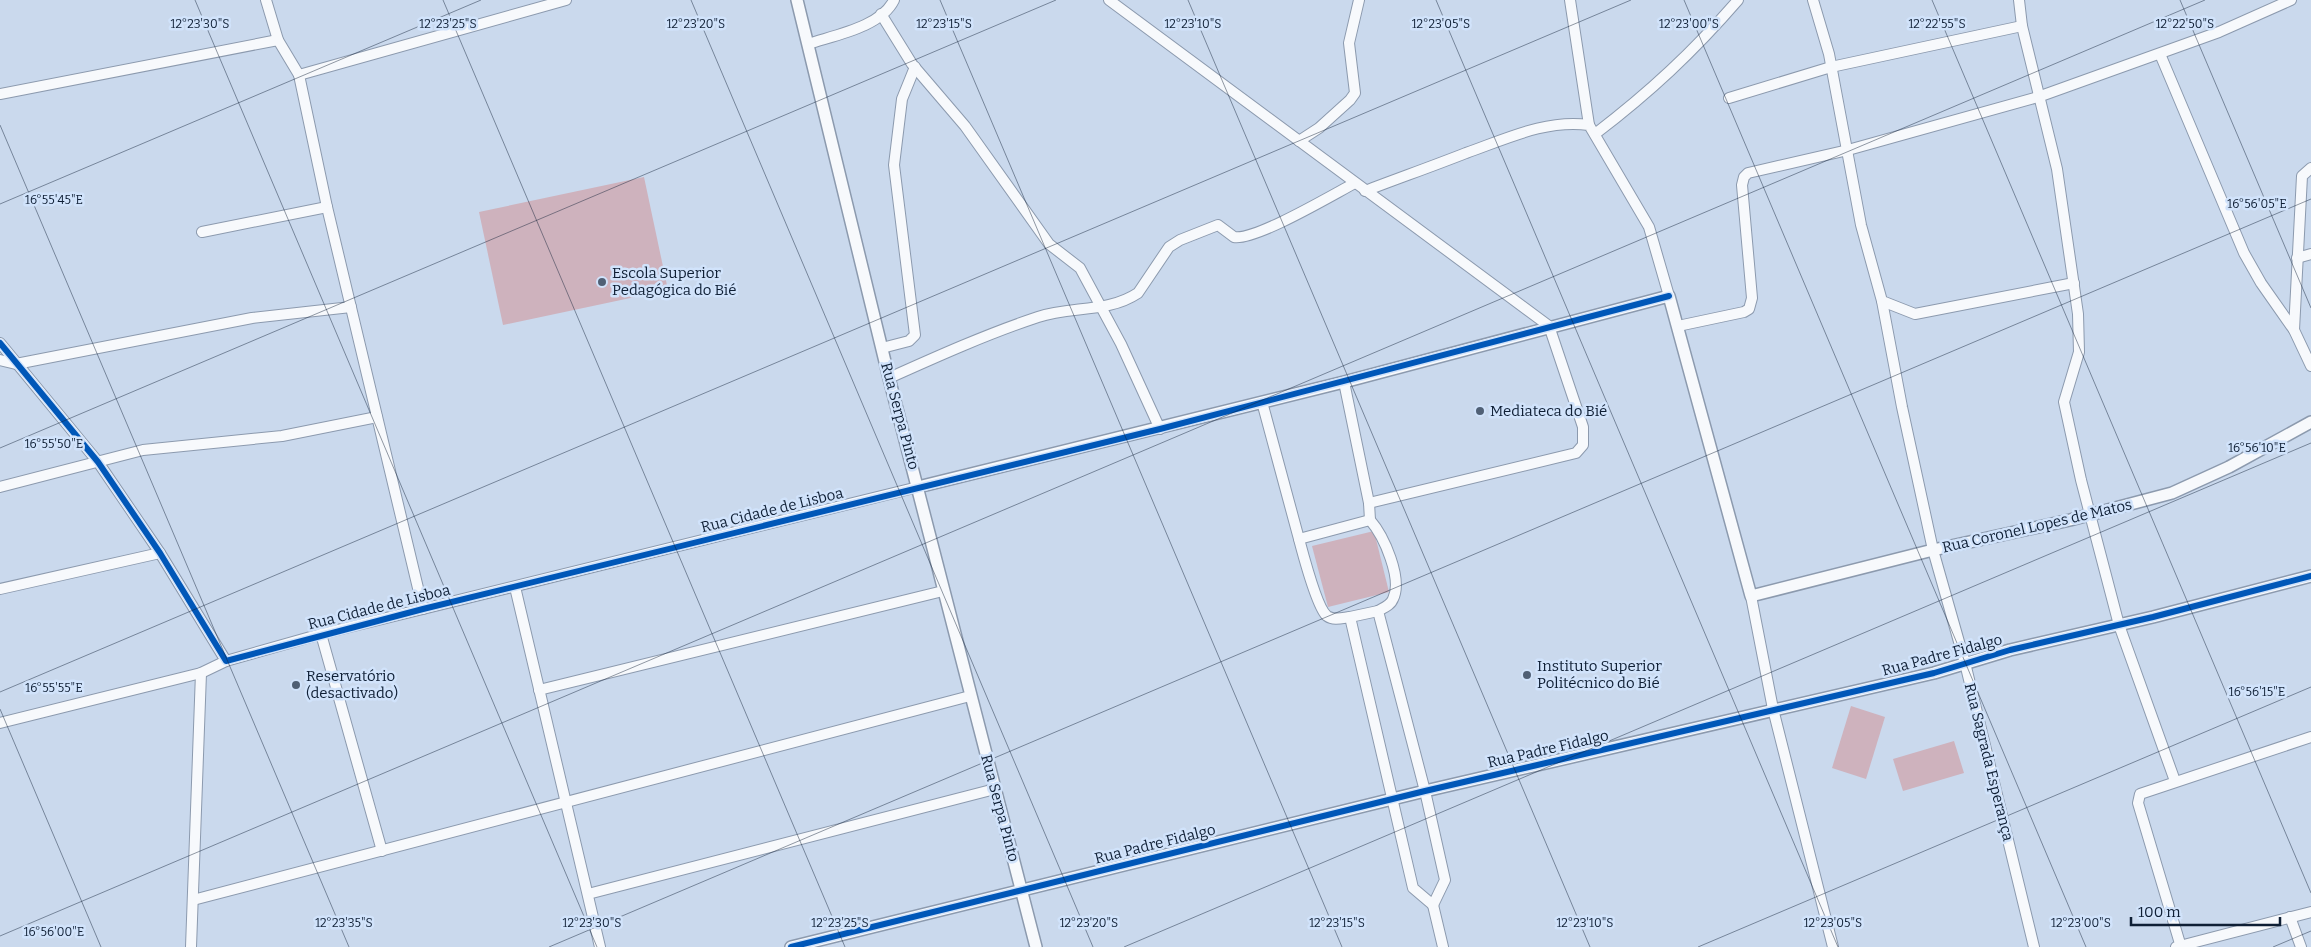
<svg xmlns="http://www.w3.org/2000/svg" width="2311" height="947" font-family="Bitter,serif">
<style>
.green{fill:#ceb2bd}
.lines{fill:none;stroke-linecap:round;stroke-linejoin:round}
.minor-casing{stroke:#8c9aae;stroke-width:12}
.tertiary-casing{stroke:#8c9aae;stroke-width:14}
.minor{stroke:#f7f9fc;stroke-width:10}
.tertiary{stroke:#f7f9fc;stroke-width:11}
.cycleway-casing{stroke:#d1e3fb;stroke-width:9}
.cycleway{stroke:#0057b8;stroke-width:6}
.ticks{fill:none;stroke:#0f1f35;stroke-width:1;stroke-opacity:0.45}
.poi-dot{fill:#506075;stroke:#d1e3fb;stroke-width:2}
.labels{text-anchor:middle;stroke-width:5;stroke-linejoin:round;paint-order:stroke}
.poi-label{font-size:15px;fill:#0f1f35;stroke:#d1e3fb;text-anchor:start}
.street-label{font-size:15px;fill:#0f1f35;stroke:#d1e3fb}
.ticks-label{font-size:12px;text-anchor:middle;fill:#0f1f35;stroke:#d1e3fb;stroke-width:5;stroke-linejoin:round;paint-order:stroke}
</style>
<rect width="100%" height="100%" fill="#cad9ed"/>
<g class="green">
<path d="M644 177 668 290 503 325 479 212Z"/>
<path d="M1374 531 1389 592 1328 607 1312 546Z"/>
<path d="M1851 706 1885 717 1866 779 1832 768Z"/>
<path d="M1954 741 1964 773 1903 791 1893 759Z"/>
</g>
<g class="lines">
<g class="minor-casing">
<g id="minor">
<path d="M266 0 278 40 299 75 327 207 423 609"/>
<path d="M1109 0 1549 326 1583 427V445L1576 453 1369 503"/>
<path d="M1570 0 1589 125"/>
<path d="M1813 0 1829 54 1861 225 1882 301 1915 314 2074 283"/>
<path d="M2019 0 2022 26 2057 169 2078 314 2079 352 2064 402 2081 480 2119 625 2175 781"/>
<path d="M881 14 912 64 965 126 1049 244 1080 268 1121 344 1160 429"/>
<path d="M808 44C835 35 881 27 894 0"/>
<path d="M2160 54 2244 253 2261 283 2294 330 2311 366"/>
<path d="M299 75 566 0"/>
<path d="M0 94 278 40"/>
<path d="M1729 98 1831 67 2022 26"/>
<path d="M1595 134C1650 92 1693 52 1738 0"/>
<path d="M1299 141 1319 128 1350 100 1355 93 1349 43 1359 0"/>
<path d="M1365 191C1399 178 1433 166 1466 153 1506 139 1546 119 1589 125L1649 227 1669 296"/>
<path d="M202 232 327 207"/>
<path d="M2297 258 2311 254"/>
<path d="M1882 301 1902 407 1933 550 1965 663 2034 947"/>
<path d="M1678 326 1744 312 1749 309 1752 298 1742 185 1744 177 1748 173 1848 150 2038 97 2219 32 2291 0"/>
<path d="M2294 330 2302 176 2311 168"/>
<path d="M0 343 98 462 160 553 226 661 321 634 918 487"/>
<path d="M882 348 909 341 915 335 894 165 902 99 915 67"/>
<path d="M0 360 16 364 252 318 351 307"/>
<path d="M889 378C938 356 987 334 1038 317 1071 306 1108 313 1138 293L1169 247 1180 240 1218 225 1234 237C1255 241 1332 195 1355 183"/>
<path d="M1344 382 1369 503 1370 520"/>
<path d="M1262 402 1299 539"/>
<path d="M0 487 143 450 282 436 377 417"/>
<path d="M1370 520C1384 536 1403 579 1393 599 1391 605 1383 608 1378 611L1425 791 1445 880 1433 905 1413 888 1350 617C1342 618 1334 621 1327 616 1317 608 1303 554 1299 539Z"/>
<path d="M515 587 600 947"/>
<path d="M0 589 160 553"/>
<path d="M1751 596 1773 709 1833 947"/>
<path d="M1350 617 1378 611"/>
<path d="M321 634 382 851"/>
<path d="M539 690 943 591"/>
<path d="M0 723 201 673 226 661"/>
<path d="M588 894 995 789"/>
<path d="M193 900 970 696"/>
<path d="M1433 905 1443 947"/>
<path d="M2290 917 2301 947"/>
<path d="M191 947 201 673"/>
<path d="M2176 947 2311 912"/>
<path d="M2181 947 2138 803 2140 794 2311 737"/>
</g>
</g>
<g class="tertiary-casing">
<g id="tertiary">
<path d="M797 0 889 378 1036 947"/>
<path d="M918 487 1344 382 1669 296 1751 596 1933 550 2070 520 2172 493 2229 467 2311 422"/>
<path d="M791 947 1425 791 1934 673 2010 650 2153 617 2311 576"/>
</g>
</g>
<use href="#minor" class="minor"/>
<use href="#tertiary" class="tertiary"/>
<g class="cycleway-casing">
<g id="cycleway">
<path d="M0 343 98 462 160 553 226 661 423 609 1160 429 1669 296"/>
<path d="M791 947 1425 791 1934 673 2010 650 2153 617 2311 576"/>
</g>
</g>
<use href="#cycleway" class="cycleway"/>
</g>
<path class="ticks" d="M195 0 597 947M443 0 845 947M691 0 1093 947M940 0 1342 947M1188 0 1590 947M1436 0 1838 947M1684 0 2086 947M1932 0 2311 893M2180 0 2311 308M0 125 349 947M0 204 481 0M0 448 1056 0M0 692 1631 0M0 709 101 947M0 936 2205 0M549 947 2311 199M1124 947 2311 443M1698 947 2311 687M2273 947 2311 931"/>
<g class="poi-dot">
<circle cx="602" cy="282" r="5"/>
<circle cx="1480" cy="411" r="5"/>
<circle cx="1527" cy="675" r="5"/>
<circle cx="296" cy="685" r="5"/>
</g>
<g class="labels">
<g class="poi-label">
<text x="612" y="278">Escola Superior<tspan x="612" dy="17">Pedagógica do Bié</tspan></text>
<text x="1490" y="416">Mediateca do Bié</text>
<text x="1537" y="671">Instituto Superior<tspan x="1537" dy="17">Politécnico do Bié</tspan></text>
<text x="306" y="681">Reservatório<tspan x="306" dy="17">(desactivado)</tspan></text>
</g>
<g class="street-label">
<text transform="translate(900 416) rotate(75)" y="5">Rua Serpa Pinto</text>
<text transform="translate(772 510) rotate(-14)" y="5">Rua Cidade de Lisboa</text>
<text transform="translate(2037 526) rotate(-13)" y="5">Rua Coronel Lopes de Matos</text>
<text transform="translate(379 607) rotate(-14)" y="5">Rua Cidade de Lisboa</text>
<text transform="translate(1942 655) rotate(-15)" y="5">Rua Padre Fidalgo</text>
<text transform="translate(1548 749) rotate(-13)" y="5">Rua Padre Fidalgo</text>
<text transform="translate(1989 762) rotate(76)" y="5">Rua Sagrada Esperança</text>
<text transform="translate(1000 808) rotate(75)" y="5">Rua Serpa Pinto</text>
<text transform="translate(1155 844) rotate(-14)" y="5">Rua Padre Fidalgo</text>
</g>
</g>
<g class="ticks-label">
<text x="200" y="28">12°23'30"S</text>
<text x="448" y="28">12°23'25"S</text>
<text x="696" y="28">12°23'20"S</text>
<text x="944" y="28">12°23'15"S</text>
<text x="1193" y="28">12°23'10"S</text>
<text x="1441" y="28">12°23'05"S</text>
<text x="1689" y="28">12°23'00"S</text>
<text x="1937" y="28">12°22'55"S</text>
<text x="2185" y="28">12°22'50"S</text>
<text x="54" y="204">16°55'45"E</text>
<text x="2257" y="208">16°56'05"E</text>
<text x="54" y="448">16°55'50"E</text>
<text x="2257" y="452">16°56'10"E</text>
<text x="54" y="692">16°55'55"E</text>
<text x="2257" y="696">16°56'15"E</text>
<text x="344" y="927">12°23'35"S</text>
<text x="592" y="927">12°23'30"S</text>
<text x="840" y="927">12°23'25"S</text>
<text x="1089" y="927">12°23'20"S</text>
<text x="1337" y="927">12°23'15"S</text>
<text x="1585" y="927">12°23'10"S</text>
<text x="1833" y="927">12°23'05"S</text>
<text x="2081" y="927">12°23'00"S</text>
<text x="54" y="936">16°56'00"E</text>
</g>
<path d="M2131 917v8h149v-8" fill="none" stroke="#0f1f35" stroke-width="2.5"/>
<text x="2138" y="917" font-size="15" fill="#0f1f35" stroke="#d1e3fb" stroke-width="4" paint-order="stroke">100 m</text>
</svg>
